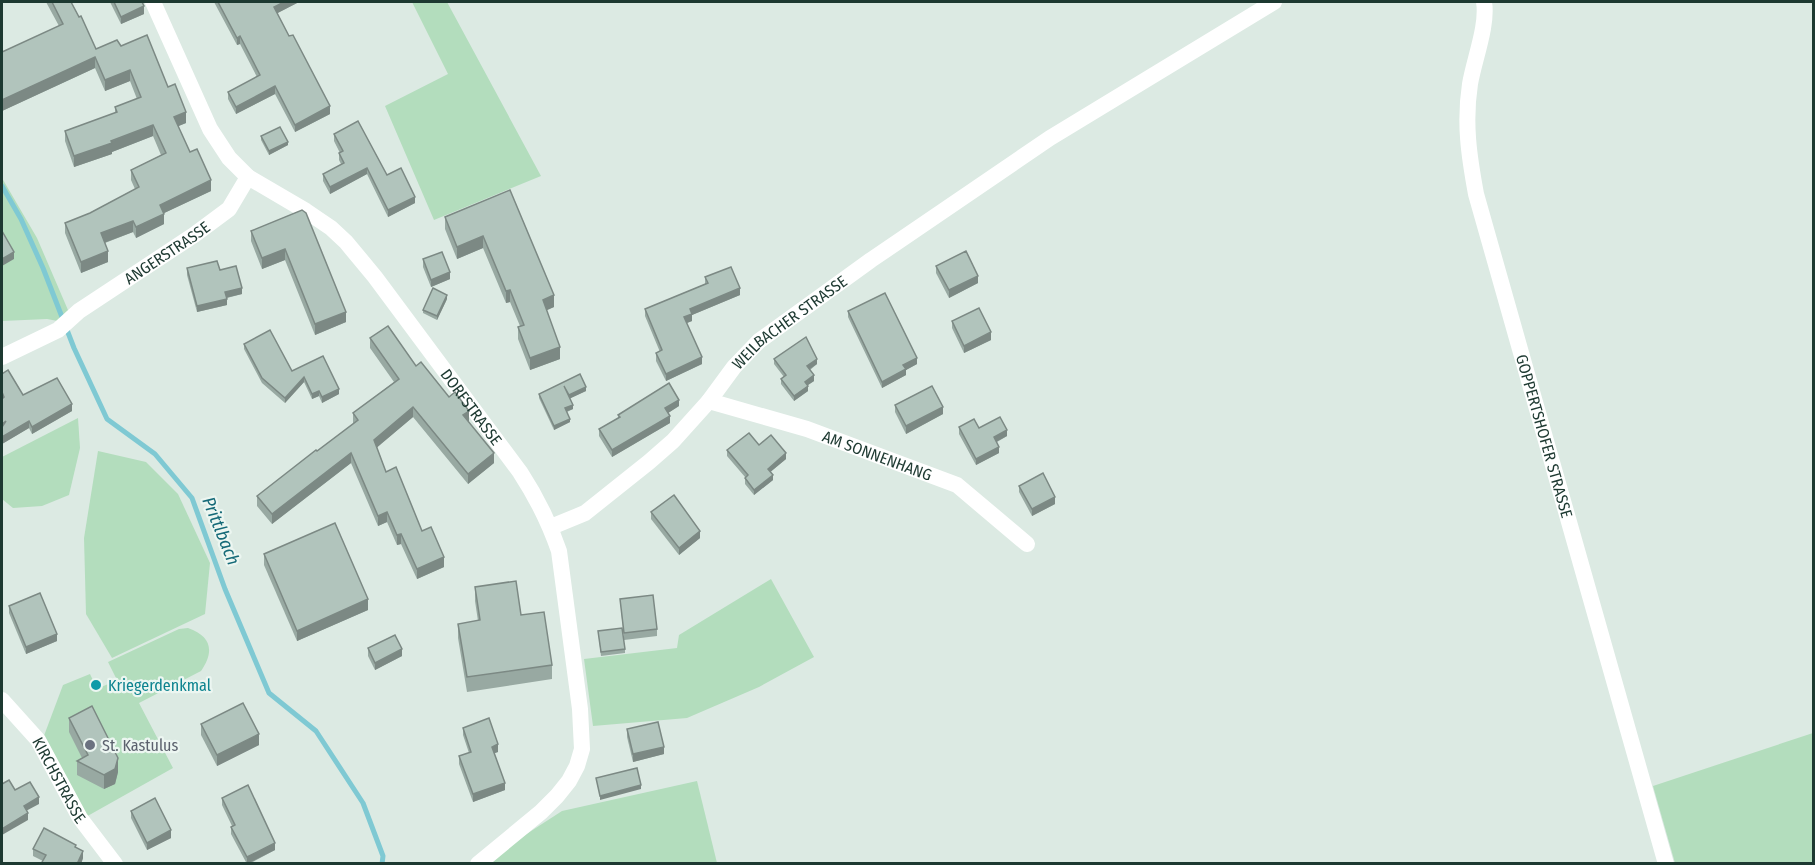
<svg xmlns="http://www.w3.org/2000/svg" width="1815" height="865" font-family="'Fira Sans Condensed',sans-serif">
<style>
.green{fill:#b3ddbd}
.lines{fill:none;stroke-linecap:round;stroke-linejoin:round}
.stream{stroke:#7fc9d3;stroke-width:5}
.street{stroke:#fff;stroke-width:16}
.wall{fill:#98a9a2}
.shaded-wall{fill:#7c8984}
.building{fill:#b1c4bc;stroke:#7c8984;stroke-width:1.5}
.culture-dot{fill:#0f9aa8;stroke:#ecf6f1;stroke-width:2}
.worship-dot{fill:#6b7280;stroke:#ecf6f1;stroke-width:2}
.labels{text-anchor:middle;stroke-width:4.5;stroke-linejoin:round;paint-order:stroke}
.street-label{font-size:16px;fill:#1d3931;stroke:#ecf6f1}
.culture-label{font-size:16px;fill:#0d838f;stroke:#ecf6f1;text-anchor:start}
.worship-label{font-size:16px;fill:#5b616d;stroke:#ecf6f1;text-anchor:start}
.water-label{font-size:18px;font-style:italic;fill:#156a78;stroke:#ecf6f1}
</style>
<rect width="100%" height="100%" fill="#dceae3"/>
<g class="green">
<path d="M412 2H447L541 176 434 220 385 106 448 74Z"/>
<path d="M2 178 37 238 74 324 47 319 2 321Z"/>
<path d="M78 418 80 448 69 495 42 506 13 508 2 499V457Z"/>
<path d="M98 451 146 462 178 494 210 563 205 614 112 658 86 614 84 538Z"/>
<path d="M771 579 814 657 759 687 687 718 593 726 584 659 677 648 679 635Z"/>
<path d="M188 628C211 636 215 651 201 671L139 703 173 768 84 818 42 741 63 685 90 674 97 689 117 680 108 662 179 629Z"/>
<path d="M1813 733V863H1675L1653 786Z"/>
<path d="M697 781 717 863 480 864 562 811Z"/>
</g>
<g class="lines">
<path class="stream" d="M2 186 21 219 43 268 74 348 107 419 155 454 192 498 225 589 269 693 316 731 363 803 383 856 382 864"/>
<g class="street">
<path id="s1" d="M153 2 210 129 229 158 248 177 306 211 331 228 346 242 375 277 520 472C537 498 549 522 559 551L580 709 582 749 577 766 569 781 557 796 541 812 478 864"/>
<path id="s2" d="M1484 2C1488 25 1474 60 1470 84 1464 123 1469 156 1476 194L1666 864"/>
<path id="s3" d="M2 357 58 330 79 311 194 235 229 209 248 177"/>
<path id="s4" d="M709 401 807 429 957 485 1027 544"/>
<path id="s5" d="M551 527 585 513 649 462 673 441 709 401 734 367 759 341 871 260 1050 138 1274 2"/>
<path id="s6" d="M2 700 38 740 80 818 115 864"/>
</g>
</g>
<g class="wall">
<path d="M46 2H71L96 49 121 46 168 87 186 123 178 126 190 152 211 191 164 213V224L136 238 133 232 105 243 108 262 81 273 65 233V223L90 213 135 189 131 180V170L161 155 153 136 112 152V154L74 167 65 141V131L115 113V107L137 99 130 81 105 91 95 68 2 111V52L59 26Z"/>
<path d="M110 2H142L144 14 121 24Z"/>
<path d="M214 2H299L277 13 330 114 295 132 275 94 236 114 228 99V92L257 77 240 44 237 45Z"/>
<path d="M334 134 387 175 415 203 388 217 367 174 330 194 323 181V174L341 164 339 160V153H340L334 141Z"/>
<path d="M261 136 288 145 269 155 261 140Z"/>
<path d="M510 190 554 307 546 310 560 359 530 370 518 339V327L520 326 510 302 506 303 483 248 457 259 445 229V217Z"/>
<path d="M302 210 346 322 315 335 285 260 262 269 251 241V231Z"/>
<path d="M423 259 450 279 431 287 423 267Z"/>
<path d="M936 266 978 283 949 298 936 273Z"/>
<path d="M187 268 220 270 242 294 227 298V305L197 312 187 275Z"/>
<path d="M705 277 740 295 692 315V321L687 323 702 364 666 381 656 361V353L660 352 645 316V309L705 284Z"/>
<path d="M447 299 437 320 423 313V310Z"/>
<path d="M848 311 917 364 906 370V375L882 388 848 317Z"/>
<path d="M952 321 991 340 964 353 952 328Z"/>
<path d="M370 338 416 366 469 421 468 422 494 463 468 484 413 417 377 447 386 472 444 567 417 579 401 544 397 545 387 522 378 526 351 463 272 524 257 506V496L353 424V413L394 382 370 348Z"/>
<path d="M244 344 292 371 339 394 322 403 319 396 312 399 304 382 285 403 262 383 244 349Z"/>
<path d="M774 359 817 364 810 370 814 381 808 385V391L794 401 781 384V379L784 377 774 364Z"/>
<path d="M2 374 23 395 72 411 32 434 29 428 2 444Z"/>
<path d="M586 391 570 398 573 409 567 412 570 422 554 430 539 398V394Z"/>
<path d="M895 405 943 414 906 434 895 412Z"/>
<path d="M679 406 668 413 670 423 612 457 599 436V429L618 418V415Z"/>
<path d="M959 427 979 428 1007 436 997 442 999 453 976 465 959 434Z"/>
<path d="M759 445 786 459 770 472 773 480 754 495 745 484V477L727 456V450Z"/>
<path d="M1019 486 1055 504 1032 516 1019 492Z"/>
<path d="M651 512 700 538 679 555 651 519Z"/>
<path d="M264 554 368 610 297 641 264 565Z"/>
<path d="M475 587 521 615 552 665V679L467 692 458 638V624L478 621 475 601Z"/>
<path d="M620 599 657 629V636L624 640Z"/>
<path d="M9 606 57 641 26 654 9 613Z"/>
<path d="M598 631 625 649V653L601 656Z"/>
<path d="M368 648 402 656 375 670 368 656Z"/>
<path d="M69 718 118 772 115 784 104 789 77 775V761L82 758 69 732Z"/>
<path d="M201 724 259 745 217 766 201 735Z"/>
<path d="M463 728 498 752 494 753 505 790 473 802 459 764V756L469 753 463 735Z"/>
<path d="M627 729 664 754 633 762 627 737Z"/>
<path d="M222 798 275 850 249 864H247L231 834V827L232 826 222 805Z"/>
<path d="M131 811 171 838 147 850 131 818Z"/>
<path d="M76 847 83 858 81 864H41L43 861 33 856V849Z"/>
</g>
<g class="shaded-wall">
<path d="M284 2H299L274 15V7Z"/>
<path d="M144 6V14L121 24V17Z"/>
<path d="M240 36V44L237 45V38Z"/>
<path d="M95 57V68L2 111V100Z"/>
<path d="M130 70V81L105 91V80Z"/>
<path d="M275 86V94L236 114V107Z"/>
<path d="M330 106V114L295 132V125Z"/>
<path d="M186 112V123L174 128V117Z"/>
<path d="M153 125V136L112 152V154L74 167V156Z"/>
<path d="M288 142V145L269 155V151Z"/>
<path d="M367 168V174L330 194V187Z"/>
<path d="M211 180V191L160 215V205Z"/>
<path d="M415 197V203L388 217V210Z"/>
<path d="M164 214V224L136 238V227Z"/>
<path d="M133 221V232L101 244V233Z"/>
<path d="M483 236V248L457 259V247Z"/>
<path d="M285 249V260L262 269V258Z"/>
<path d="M108 251V262L81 273V262Z"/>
<path d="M14 252V259L2 266V259Z"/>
<path d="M450 272V279L431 287V280Z"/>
<path d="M978 276V283L949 298V290Z"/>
<path d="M242 288V294L225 298V292Z"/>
<path d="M740 288V295L692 315V321L684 324V317L690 309Z"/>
<path d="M510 290V302L506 303V291Z"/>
<path d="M447 295V299L437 320V316Z"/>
<path d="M554 295V307L543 312V300Z"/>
<path d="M227 299V305L197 312V306Z"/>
<path d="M346 312V322L315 335V324Z"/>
<path d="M991 332V340L964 353V346Z"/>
<path d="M560 347V359L530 370V358Z"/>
<path d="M702 357V364L666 381V374Z"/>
<path d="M917 358V364L906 370V375L882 388V382L903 365Z"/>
<path d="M817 359V364L807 371V366Z"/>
<path d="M814 375V381L805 387V382Z"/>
<path d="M304 377V382L285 403V398Z"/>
<path d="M808 386V391L794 401V396Z"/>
<path d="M586 387V391L569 399V395Z"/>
<path d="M339 389V394L322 403V397Z"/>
<path d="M319 391V396L312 399V394Z"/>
<path d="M679 400V406L665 415V408Z"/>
<path d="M72 404V411L32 434V427Z"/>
<path d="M573 405V409L565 412V408Z"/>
<path d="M413 407V417L374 450V440Z"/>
<path d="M943 407V414L906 434V426Z"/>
<path d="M469 411V421L463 426V415Z"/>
<path d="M670 416V423L612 457V450Z"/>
<path d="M570 419V422L554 430V426Z"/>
<path d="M29 421V428L2 444V437Z"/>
<path d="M1007 430V436L994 443V437Z"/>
<path d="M999 447V453L976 465V459Z"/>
<path d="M351 453V463L272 524V514Z"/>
<path d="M494 453V463L468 484V474Z"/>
<path d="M786 453V459L768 474V469Z"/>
<path d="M773 475V480L754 495V490Z"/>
<path d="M1055 497V504L1032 516V509Z"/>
<path d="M387 512V522L378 526V516Z"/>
<path d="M700 531V538L679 555V548Z"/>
<path d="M401 534V544L397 545V535Z"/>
<path d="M444 557V567L417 579V569Z"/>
<path d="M368 599V610L297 641V631Z"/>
<path d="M57 634V641L26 654V647Z"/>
<path d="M402 649V656L375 670V663Z"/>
<path d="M259 734V745L217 766V755Z"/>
<path d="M498 744V752L492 754V747Z"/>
<path d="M664 747V754L633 762V754Z"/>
<path d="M118 758V772L115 784 104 789V775Z"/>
<path d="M505 783V790L473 802V794Z"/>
<path d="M641 785V789L600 800V796Z"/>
<path d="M39 797V804L24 812V806Z"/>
<path d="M28 813V820L2 835V829Z"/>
<path d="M171 830V838L147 850V843Z"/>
<path d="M275 843V850L247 864V857Z"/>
<path d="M83 851V858L81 864H77Z"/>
</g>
<g class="building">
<path d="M52 2H71L79 17 81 16 96 49 117 40 121 46 147 35 168 87 175 84 186 112 174 117 190 152 197 149 211 180 160 205 164 214 136 227 133 221 101 233 108 251 81 262 65 223 90 213 139 187 131 170 166 153 153 125 111 141 112 143 74 156 65 131 117 112 115 107 141 97 130 70 105 80 95 57 2 100V52L63 24Z"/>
<path d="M114 2H142L144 6 121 17Z"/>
<path d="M218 2H284L274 7 289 36 293 35 330 106 295 125 275 86 236 107 228 92 260 75 240 36 237 38Z"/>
<path d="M358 121 387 175 401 168 415 197 388 210 367 168 330 187 323 174 344 163 339 153 343 151 334 134Z"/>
<path d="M280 127 288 142 269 151 261 136Z"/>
<path d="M510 190 554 295 543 300 560 347 530 358 518 327 524 325 510 290 506 291 483 236 457 247 445 217Z"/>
<path d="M302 210 306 213 346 312 315 324 285 249 262 258 251 231Z"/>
<path d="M2 231 14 252 2 259Z"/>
<path d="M966 251 978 276 949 290 936 266Z"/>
<path d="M442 252 450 272 431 280 423 259Z"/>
<path d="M217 261 220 270 236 266 242 288 225 292 227 299 197 306 187 268Z"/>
<path d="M731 267 740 288 690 309 692 314 684 317 702 357 666 374 656 353 662 350 645 309 708 283 705 277Z"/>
<path d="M433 288 447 295 437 316 423 310Z"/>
<path d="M885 293 917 358 903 365 906 369 882 382 848 311Z"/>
<path d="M979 308 991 332 964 346 952 321Z"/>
<path d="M388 326 416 366 421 362 449 397 455 392 469 411 463 415 494 453 468 474 413 407 374 440 386 472 396 467 422 531 431 527 444 557 417 569 401 534 397 535 387 512 378 516 351 453 272 514 257 496 316 450 317 451 358 420 353 413 399 379 370 338Z"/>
<path d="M270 330 292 371 323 356 339 389 322 397 319 391 312 394 304 377 285 398 262 378 244 344Z"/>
<path d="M806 337 817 359 807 366 814 375 805 382 808 386 794 396 781 379 786 375 774 359Z"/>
<path d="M8 370 23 395 57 378 72 404 32 427 29 421 2 437V427L6 421 2 424V399L4 397 2 392V374Z"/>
<path d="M580 374 586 387 569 395 564 386 573 405 565 408 570 419 554 426 539 394Z"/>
<path d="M669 383 679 400 665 408 670 416 612 450 599 429 620 417 618 415Z"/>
<path d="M932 386 943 407 906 426 895 405Z"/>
<path d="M1000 417 1007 430 994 437 999 447 976 459 959 427 974 419 979 428Z"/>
<path d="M749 433 759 445 771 435 786 453 768 469 773 475 754 490 745 478 748 475 727 450Z"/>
<path d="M1043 473 1055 497 1032 509 1019 486Z"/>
<path d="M674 495 700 531 679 548 651 512Z"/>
<path d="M335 523 368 599 297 631 264 554Z"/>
<path d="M516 581 521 615 544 612 552 665 467 677 458 624 480 620 475 587Z"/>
<path d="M40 593 57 634 26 647 9 606Z"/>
<path d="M653 595 657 629 624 633 620 599Z"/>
<path d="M622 628 625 649 601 652 598 631Z"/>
<path d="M395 635 402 649 375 663 368 648Z"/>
<path d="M243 703 259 734 217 755 201 724Z"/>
<path d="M92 706 118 758 115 769 104 775 77 761 88 755 69 718Z"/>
<path d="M489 718 498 744 492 747 505 783 473 794 459 756 471 752 463 728Z"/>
<path d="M658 722 664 747 633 754 627 729Z"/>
<path d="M637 768 641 785 600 796 596 778Z"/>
<path d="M9 780 15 790 30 782 39 797 24 806 28 813 2 829V784Z"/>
<path d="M248 785 275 843 247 857 231 827 235 825 222 798Z"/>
<path d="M155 798 171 830 147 843 131 811Z"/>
<path d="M44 828 76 845 75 847 83 851 77 864H41L46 855 33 849Z"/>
</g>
<circle class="culture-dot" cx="96" cy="685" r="6"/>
<circle class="worship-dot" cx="90" cy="745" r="6"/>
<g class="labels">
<g class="street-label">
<text dy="6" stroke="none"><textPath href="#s3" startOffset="196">ANGERSTRASSE</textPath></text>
<text dy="6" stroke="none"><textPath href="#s5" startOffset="318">WEILBACHER STRASSE</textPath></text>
<text dy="6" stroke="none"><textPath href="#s1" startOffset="526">DORFSTRASSE</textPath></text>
<text dy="6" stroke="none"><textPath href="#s2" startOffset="446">GOPPERTSHOFER STRASSE</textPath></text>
<text dy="6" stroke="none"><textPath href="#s4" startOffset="177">AM SONNENHANG</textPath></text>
<text dy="6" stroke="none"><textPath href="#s6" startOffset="99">KIRCHSTRASSE</textPath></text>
</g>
<g class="culture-label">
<text x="108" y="691">Kriegerdenkmal</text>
</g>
<g class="worship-label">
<text x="102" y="751">St. Kastulus</text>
</g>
<g class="water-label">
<text transform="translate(221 531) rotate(68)" y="6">Prittlbach</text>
</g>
</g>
<rect width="1815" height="865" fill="none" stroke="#1d3931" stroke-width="6"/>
</svg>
